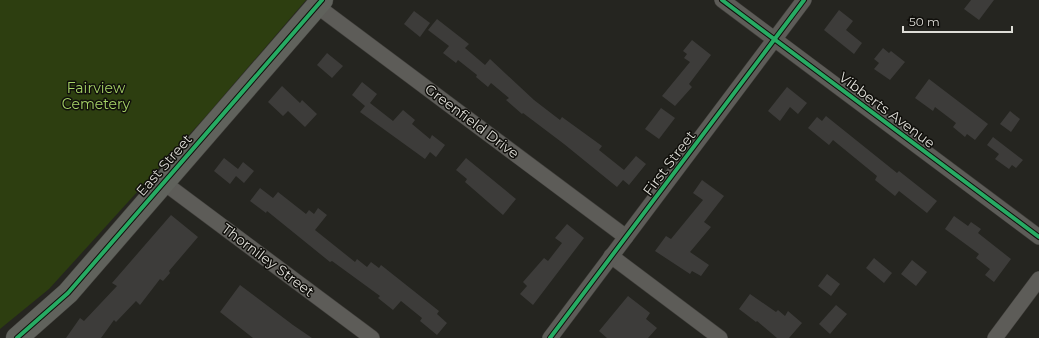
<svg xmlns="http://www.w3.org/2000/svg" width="1039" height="338" font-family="Montserrat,sans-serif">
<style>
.green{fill:#2d3e10}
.building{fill:#3d3c3a}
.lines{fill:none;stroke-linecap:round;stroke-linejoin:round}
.street-casing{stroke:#403f3b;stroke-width:16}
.secondary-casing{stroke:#403f3b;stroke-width:23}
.street{stroke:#5d5c58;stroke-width:15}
.secondary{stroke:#60625c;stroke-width:22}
.cycleway-casing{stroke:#100f0b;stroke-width:6}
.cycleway{stroke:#26ab63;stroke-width:4}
.labels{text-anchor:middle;stroke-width:3;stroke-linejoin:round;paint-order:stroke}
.park-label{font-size:14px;fill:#a6d367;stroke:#100f0b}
.street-label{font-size:14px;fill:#deddd7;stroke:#100f0b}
</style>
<rect width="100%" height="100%" fill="#252520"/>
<path class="green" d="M0 0H306L207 115 49 289 0 329Z"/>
<g class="building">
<path d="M971 0H994L979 20 964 9Z"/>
<path d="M839 10 853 21 846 30 862 43 854 54 824 30Z"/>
<path d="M414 11 430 23 420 37 404 24Z"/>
<path d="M437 19 469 44 465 48 485 65 490 59 534 100 560 120 562 117 602 146 599 150 624 170 636 156 646 164 629 185 623 180 617 187 564 144 523 113 522 114 506 100 509 98 491 83 488 87 476 77 477 75 458 60 456 63 443 53 449 46 428 30Z"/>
<path d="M692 40 711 55 689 84 692 87 675 106 662 96 690 62 684 58 687 54 683 51Z"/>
<path d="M883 48 889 53 891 51 905 62 890 80 874 69 879 63 874 59Z"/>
<path d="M327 53 343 66 332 78 317 65Z"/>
<path d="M929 79 988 124 975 140 967 134 965 137 953 127 956 123 935 107 933 111 915 98Z"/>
<path d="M362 82 377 94 370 103 393 121 403 110 415 120 412 124 430 139 432 135 445 145 436 157 430 152 425 159 360 112 365 106 352 95Z"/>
<path d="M282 86 300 103 302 100 317 114 305 127 288 111 283 116 268 102Z"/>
<path d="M787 87 807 103 798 114 790 107 780 121 768 111Z"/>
<path d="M661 108 675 118 659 139 645 129Z"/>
<path d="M1010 111 1020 119 1011 132 1000 124Z"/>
<path d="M826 116 897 173 899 171 937 201 927 213 899 191 895 196 875 180 877 176 833 140 829 145 808 128 817 117 822 121Z"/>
<path d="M993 137 1023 160 1016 168 1012 165 1009 169 995 159 999 154 987 145Z"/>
<path d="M224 158 238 169 243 162 254 171 244 183 236 176 230 184 214 171Z"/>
<path d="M466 158 516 199 503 215 465 182 467 179 456 170Z"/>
<path d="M702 180 724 196 704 222 711 227 690 252 709 265 701 276 692 271 690 274 655 251 666 236 671 239 703 200 693 193Z"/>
<path d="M260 188 273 198 278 192 306 214 309 210 314 214 318 208 327 215 315 230 355 262 357 259 367 267 371 262 379 268 381 265 439 311 437 314 447 323 437 335 420 321 422 318 401 301 393 310 378 298 380 296 332 261 330 262 267 211 266 213 250 201Z"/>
<path d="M171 215 198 237 169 271 170 273 163 281 160 279 140 305 136 301 116 322 114 320 101 338H66L80 318 84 321 117 286 112 283Z"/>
<path d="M954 216 968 226 971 222 981 229 978 233 1011 259 994 282 985 275 990 269 976 258 979 254 945 229Z"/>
<path d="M567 224 584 238 533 305 520 294 527 286 523 282 544 258 548 261 562 243 555 238Z"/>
<path d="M874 258 892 273 884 283 866 268Z"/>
<path d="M912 260 927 272 916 286 901 274Z"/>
<path d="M827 274 840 284 831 296 818 286Z"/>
<path d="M240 285 293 325 312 338H253L220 312Z"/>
<path d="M750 294 776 312 778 310 785 316 788 311 802 323 789 338H777L757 321 756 322 739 309Z"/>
<path d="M628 296 650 313 646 319 657 328 648 338H607L599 331Z"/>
<path d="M836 305 847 314 830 334 819 324Z"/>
</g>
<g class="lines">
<g class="street-casing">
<g id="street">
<path d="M722 0 1039 237"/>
<path d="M317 6 626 237"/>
<path d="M163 182 372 338"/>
<path d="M611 256 720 338"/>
<path d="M550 338 804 0"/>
<path d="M995 338 1039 279"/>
</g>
</g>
<g class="secondary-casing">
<path id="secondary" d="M17 338 68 293 322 0"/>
</g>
<use href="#street" class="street"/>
<use href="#secondary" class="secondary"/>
<g class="cycleway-casing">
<g id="cycleway">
<path d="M722 0 1039 237"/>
<path d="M17 338 68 293 322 0"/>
<path d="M550 338 804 0"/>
</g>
</g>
<use href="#cycleway" class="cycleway"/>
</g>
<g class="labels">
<g class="park-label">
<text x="96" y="93">Fairview<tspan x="96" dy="16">Cemetery</tspan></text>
</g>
<g class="street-label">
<text transform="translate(887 110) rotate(37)" y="5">Vibberts Avenue</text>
<text transform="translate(472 121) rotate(37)" y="5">Greenfield Drive</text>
<text transform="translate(669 163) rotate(-53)" y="5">First Street</text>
<text transform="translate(164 165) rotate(-49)" y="5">East Street</text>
<text transform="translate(268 260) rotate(37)" y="5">Thorniley Street</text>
</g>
</g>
<path d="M903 26v6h109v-6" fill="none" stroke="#deddd7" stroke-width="2"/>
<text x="909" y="26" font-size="12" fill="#deddd7" stroke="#100f0b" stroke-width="3" paint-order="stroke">50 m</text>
</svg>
